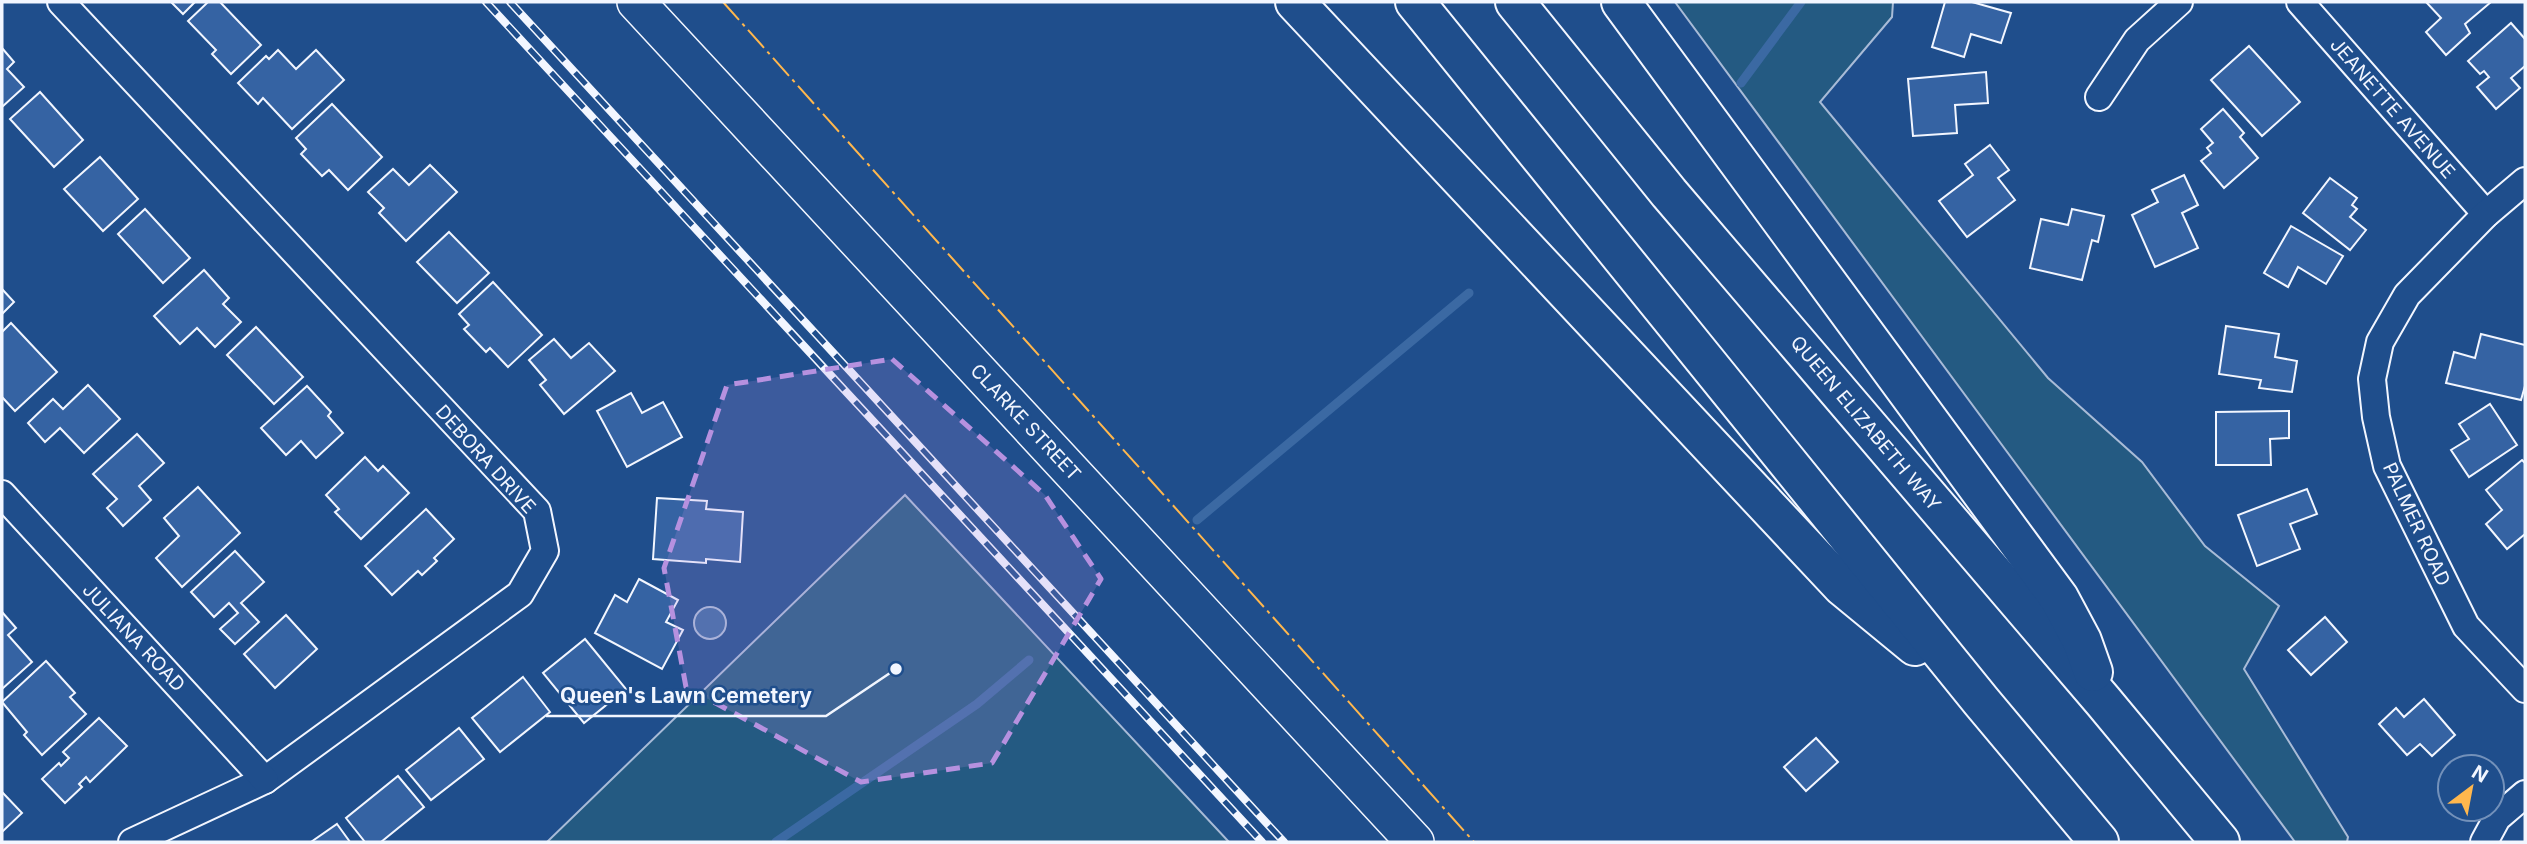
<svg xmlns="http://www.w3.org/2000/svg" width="2527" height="844" font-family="Inter,sans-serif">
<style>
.green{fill:#245a82;stroke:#a8bbd7;stroke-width:2}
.water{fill:#3b69a3;stroke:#a8bbd7;stroke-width:2}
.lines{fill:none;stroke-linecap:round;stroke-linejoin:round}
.stream{stroke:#3b69a3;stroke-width:9}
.building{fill:#3563a3;stroke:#f2f6ff;stroke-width:2}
.street-casing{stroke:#f2f6ff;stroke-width:30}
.secondary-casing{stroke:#f2f6ff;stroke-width:40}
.highway-casing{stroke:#f2f6ff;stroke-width:42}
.street{stroke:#1f4e8c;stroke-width:26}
.secondary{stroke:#1f4e8c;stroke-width:37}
.highway{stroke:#1f4e8c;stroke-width:38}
.rail-casing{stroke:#f2f6ff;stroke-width:8}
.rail{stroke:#1f4e8c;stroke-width:5;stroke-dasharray:16;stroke-linecap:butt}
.power{stroke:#ffb74d;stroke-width:2;stroke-dasharray:24 5 3.5 5;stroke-linecap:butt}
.marked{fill:#b691df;fill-opacity:0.2;stroke:#b691df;stroke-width:5;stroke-dasharray:14 9;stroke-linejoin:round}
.labels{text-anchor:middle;stroke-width:5;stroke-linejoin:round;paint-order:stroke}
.street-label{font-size:19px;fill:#f2f6ff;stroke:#1f4e8c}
.leader{fill:none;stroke:#f2f6ff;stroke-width:2.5}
.callout-dot{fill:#f2f6ff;stroke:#1f4e8c;stroke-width:2.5}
.callout-label{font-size:21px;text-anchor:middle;font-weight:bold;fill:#f2f6ff;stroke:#1f4e8c;stroke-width:5;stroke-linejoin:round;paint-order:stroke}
</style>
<rect width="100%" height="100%" fill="#1f4e8c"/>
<g class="green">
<path d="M1675 2H1893L1892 17 1820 102 2048 378 2142 462 2205 546 2279 606 2244 669 2348 837 2347 842H2295Z"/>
<path d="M905 495 1229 842H547Z"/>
</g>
<circle class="water" cx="710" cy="623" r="16"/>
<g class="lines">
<g class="stream">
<path d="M1741 83 1801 2"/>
<path d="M1197 520 1469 293"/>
<path d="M776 842 977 704 1029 660"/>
</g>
</g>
<g class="building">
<path d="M171 2H195L183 14Z"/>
<path d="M208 2H220L261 45 231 74 212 54 216 50 188 21Z"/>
<path d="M1945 2H1972L2011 13 2001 43 1971 34 1964 57 1932 47Z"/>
<path d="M2426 2H2491L2465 24 2470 33 2446 55 2426 32 2441 18Z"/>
<path d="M2511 23 2525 39V66L2511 78 2520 88 2496 109 2477 87 2489 77 2484 71 2480 74 2468 61Z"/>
<path d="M2249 46 2300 102 2262 136 2211 80Z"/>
<path d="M2 48 14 62 7 69 24 87 2 107Z"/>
<path d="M278 50 296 69 316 50 344 80 292 129 263 98 258 104 238 83 266 56 269 59Z"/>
<path d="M1986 72 1988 103 1955 105 1957 133 1913 136 1908 79Z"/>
<path d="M40 92 83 140 54 167 10 119Z"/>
<path d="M332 104 382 157 348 190 329 170 322 176 301 154 306 149 296 138Z"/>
<path d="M2223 109 2244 133 2240 137 2258 158 2224 188 2201 161 2211 153 2207 148 2213 143 2201 129Z"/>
<path d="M1990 145 2009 170 1998 178 2015 200 1967 237 1939 201 1973 175 1965 164Z"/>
<path d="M100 157 138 199 103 231 64 189Z"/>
<path d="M430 165 457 192 406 241 379 213 384 208 368 192 393 169 409 185Z"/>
<path d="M2184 175 2198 205 2182 213 2198 248 2155 267 2132 215 2158 202 2152 190Z"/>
<path d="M2330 178 2357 198 2352 205 2357 209 2350 217 2366 230 2350 250 2303 213Z"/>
<path d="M145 209 190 258 163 283 118 234Z"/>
<path d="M2072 209 2104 216 2098 242 2092 240 2082 280 2030 268 2041 219 2068 225Z"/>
<path d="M2291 226 2343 256 2326 284 2298 267 2288 287 2264 273Z"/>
<path d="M449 232 489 273 457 303 417 262Z"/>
<path d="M204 270 229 298 223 304 241 322 215 347 197 328 180 344 154 316Z"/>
<path d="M493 282 542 335 508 367 490 348 486 352 464 329 469 325 459 314Z"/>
<path d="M2 289 14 302 2 314Z"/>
<path d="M11 323 57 372 15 411 2 397V332Z"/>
<path d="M2226 326 2279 334 2275 357 2297 361 2292 392 2259 388 2261 380 2219 374Z"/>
<path d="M256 327 303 377 274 404 227 355Z"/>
<path d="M2481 334 2525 345V386L2521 400 2446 383 2454 352 2475 358Z"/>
<path d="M554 339 571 358 589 343 615 371 564 414 540 385 546 380 529 360Z"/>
<path d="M88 385 120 419 84 453 60 428 45 442 28 423 53 399 63 409Z"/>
<path d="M307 386 331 412 328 416 343 433 316 458 301 441 286 455 261 428Z"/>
<path d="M631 393 642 413 663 402 682 437 627 467 597 411Z"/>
<path d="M2490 404 2517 445 2469 477 2451 450 2469 439 2459 424Z"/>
<path d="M2289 411V438L2270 439 2271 465H2216V412Z"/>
<path d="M137 434 164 463 139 486 151 500 123 526 107 508 117 499 93 474Z"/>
<path d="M365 457 378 471 383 466 409 493 361 539 335 512 339 509 326 495Z"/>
<path d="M2522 460 2525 463V534L2507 549 2486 524 2502 510 2486 490Z"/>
<path d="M198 487 240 533 182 587 156 558 179 536 164 518Z"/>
<path d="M2307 489 2317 514 2290 524 2300 549 2257 566 2238 515Z"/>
<path d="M657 498 707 501 706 509 743 512 740 562 706 559V563L653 559Z"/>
<path d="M426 509 454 539 434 558 437 561 422 575 418 571 392 595 365 566Z"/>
<path d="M235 551 264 582 241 603 259 622 235 644 220 629 238 613 229 603 214 617 191 592Z"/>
<path d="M639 579 678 600 666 622 683 630 662 669 595 633 615 595 627 602Z"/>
<path d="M2 612 16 628 8 635 32 662 2 689Z"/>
<path d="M286 615 317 649 275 688 244 654Z"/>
<path d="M2325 617 2347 642 2311 675 2288 650Z"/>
<path d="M585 639 626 689 584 723 543 673Z"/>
<path d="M46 661 75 693 70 697 86 714 42 755 24 735 27 732 2 702Z"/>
<path d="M523 677 550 712 500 752 472 718Z"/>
<path d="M2424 699 2455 735 2432 756 2420 744 2407 755 2379 724 2396 708 2404 717Z"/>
<path d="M99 718 127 746 90 782 86 777 79 784 82 787 65 803 42 779 59 763 61 766 69 758 63 752Z"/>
<path d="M459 728 484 759 431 800 406 770Z"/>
<path d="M1816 738 1838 762 1806 791 1784 767Z"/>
<path d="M398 776 424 807 381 842H365L346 818Z"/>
<path d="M2 792 22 813 2 832Z"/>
<path d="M337 824 350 842H311Z"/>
</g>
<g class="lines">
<g class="street-casing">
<g id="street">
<path d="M61 2 537 511 545 551 520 594 265 780 132 842"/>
<path d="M2300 2 2486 214"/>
<path d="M2099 97 2137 40 2179 2"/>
<path d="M2525 181 2486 214 2407 295 2380 342 2372 379 2376 417 2387 466 2466 626 2525 689"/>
<path d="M2 494 265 780"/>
<path d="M2484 842 2497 818 2525 794"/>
</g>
</g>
<g class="secondary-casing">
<path id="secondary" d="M636 2 1415 842"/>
</g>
<g class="highway-casing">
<g id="highway">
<path d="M1295 2 1842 586 1915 646"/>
<path d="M1415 2 1981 701 2099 842"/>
<path d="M1515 2 1669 193 2103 701 2220 842"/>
<path d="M1621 2 2059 598 2082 641 2093 672"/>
</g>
</g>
<use href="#street" class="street"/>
<use href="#secondary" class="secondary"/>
<use href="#highway" class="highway"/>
<g class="rail-casing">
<g id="rail">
<path d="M486 2 1262 842"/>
<path d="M510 2 1284 842"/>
</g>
</g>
<use href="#rail" class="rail"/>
<path class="power" d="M723 2 1474 842"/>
</g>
<path class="marked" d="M892 359 1045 495 1101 579 992 763 861 782 686 687 664 568 727 385Z"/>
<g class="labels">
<g class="street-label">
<text transform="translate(2393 108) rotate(49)" y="7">JEANETTE AVENUE</text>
<text transform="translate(1026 422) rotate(47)" y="7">CLARKE STREET</text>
<text transform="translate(1866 423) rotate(50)" y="7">QUEEN ELIZABETH WAY</text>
<text transform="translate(486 459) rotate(48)" y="7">DEBORA DRIVE</text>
<text transform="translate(2417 524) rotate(65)" y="7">PALMER ROAD</text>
<text transform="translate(134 637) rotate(47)" y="7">JULIANA ROAD</text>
</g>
</g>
<path class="leader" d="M896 669L826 716H546"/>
<circle class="callout-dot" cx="896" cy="669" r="7"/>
<g class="callout-label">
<text x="686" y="703">Queen's Lawn Cemetery</text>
</g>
<rect width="2527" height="844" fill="none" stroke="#f2f6ff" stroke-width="7"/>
<g transform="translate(2471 788) rotate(32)"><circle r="33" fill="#1f4e8c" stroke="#7391ba" stroke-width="2"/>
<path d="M0-5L12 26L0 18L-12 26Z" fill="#ffb74d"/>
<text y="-10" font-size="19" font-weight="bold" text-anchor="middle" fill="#f2f6ff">N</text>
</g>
</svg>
